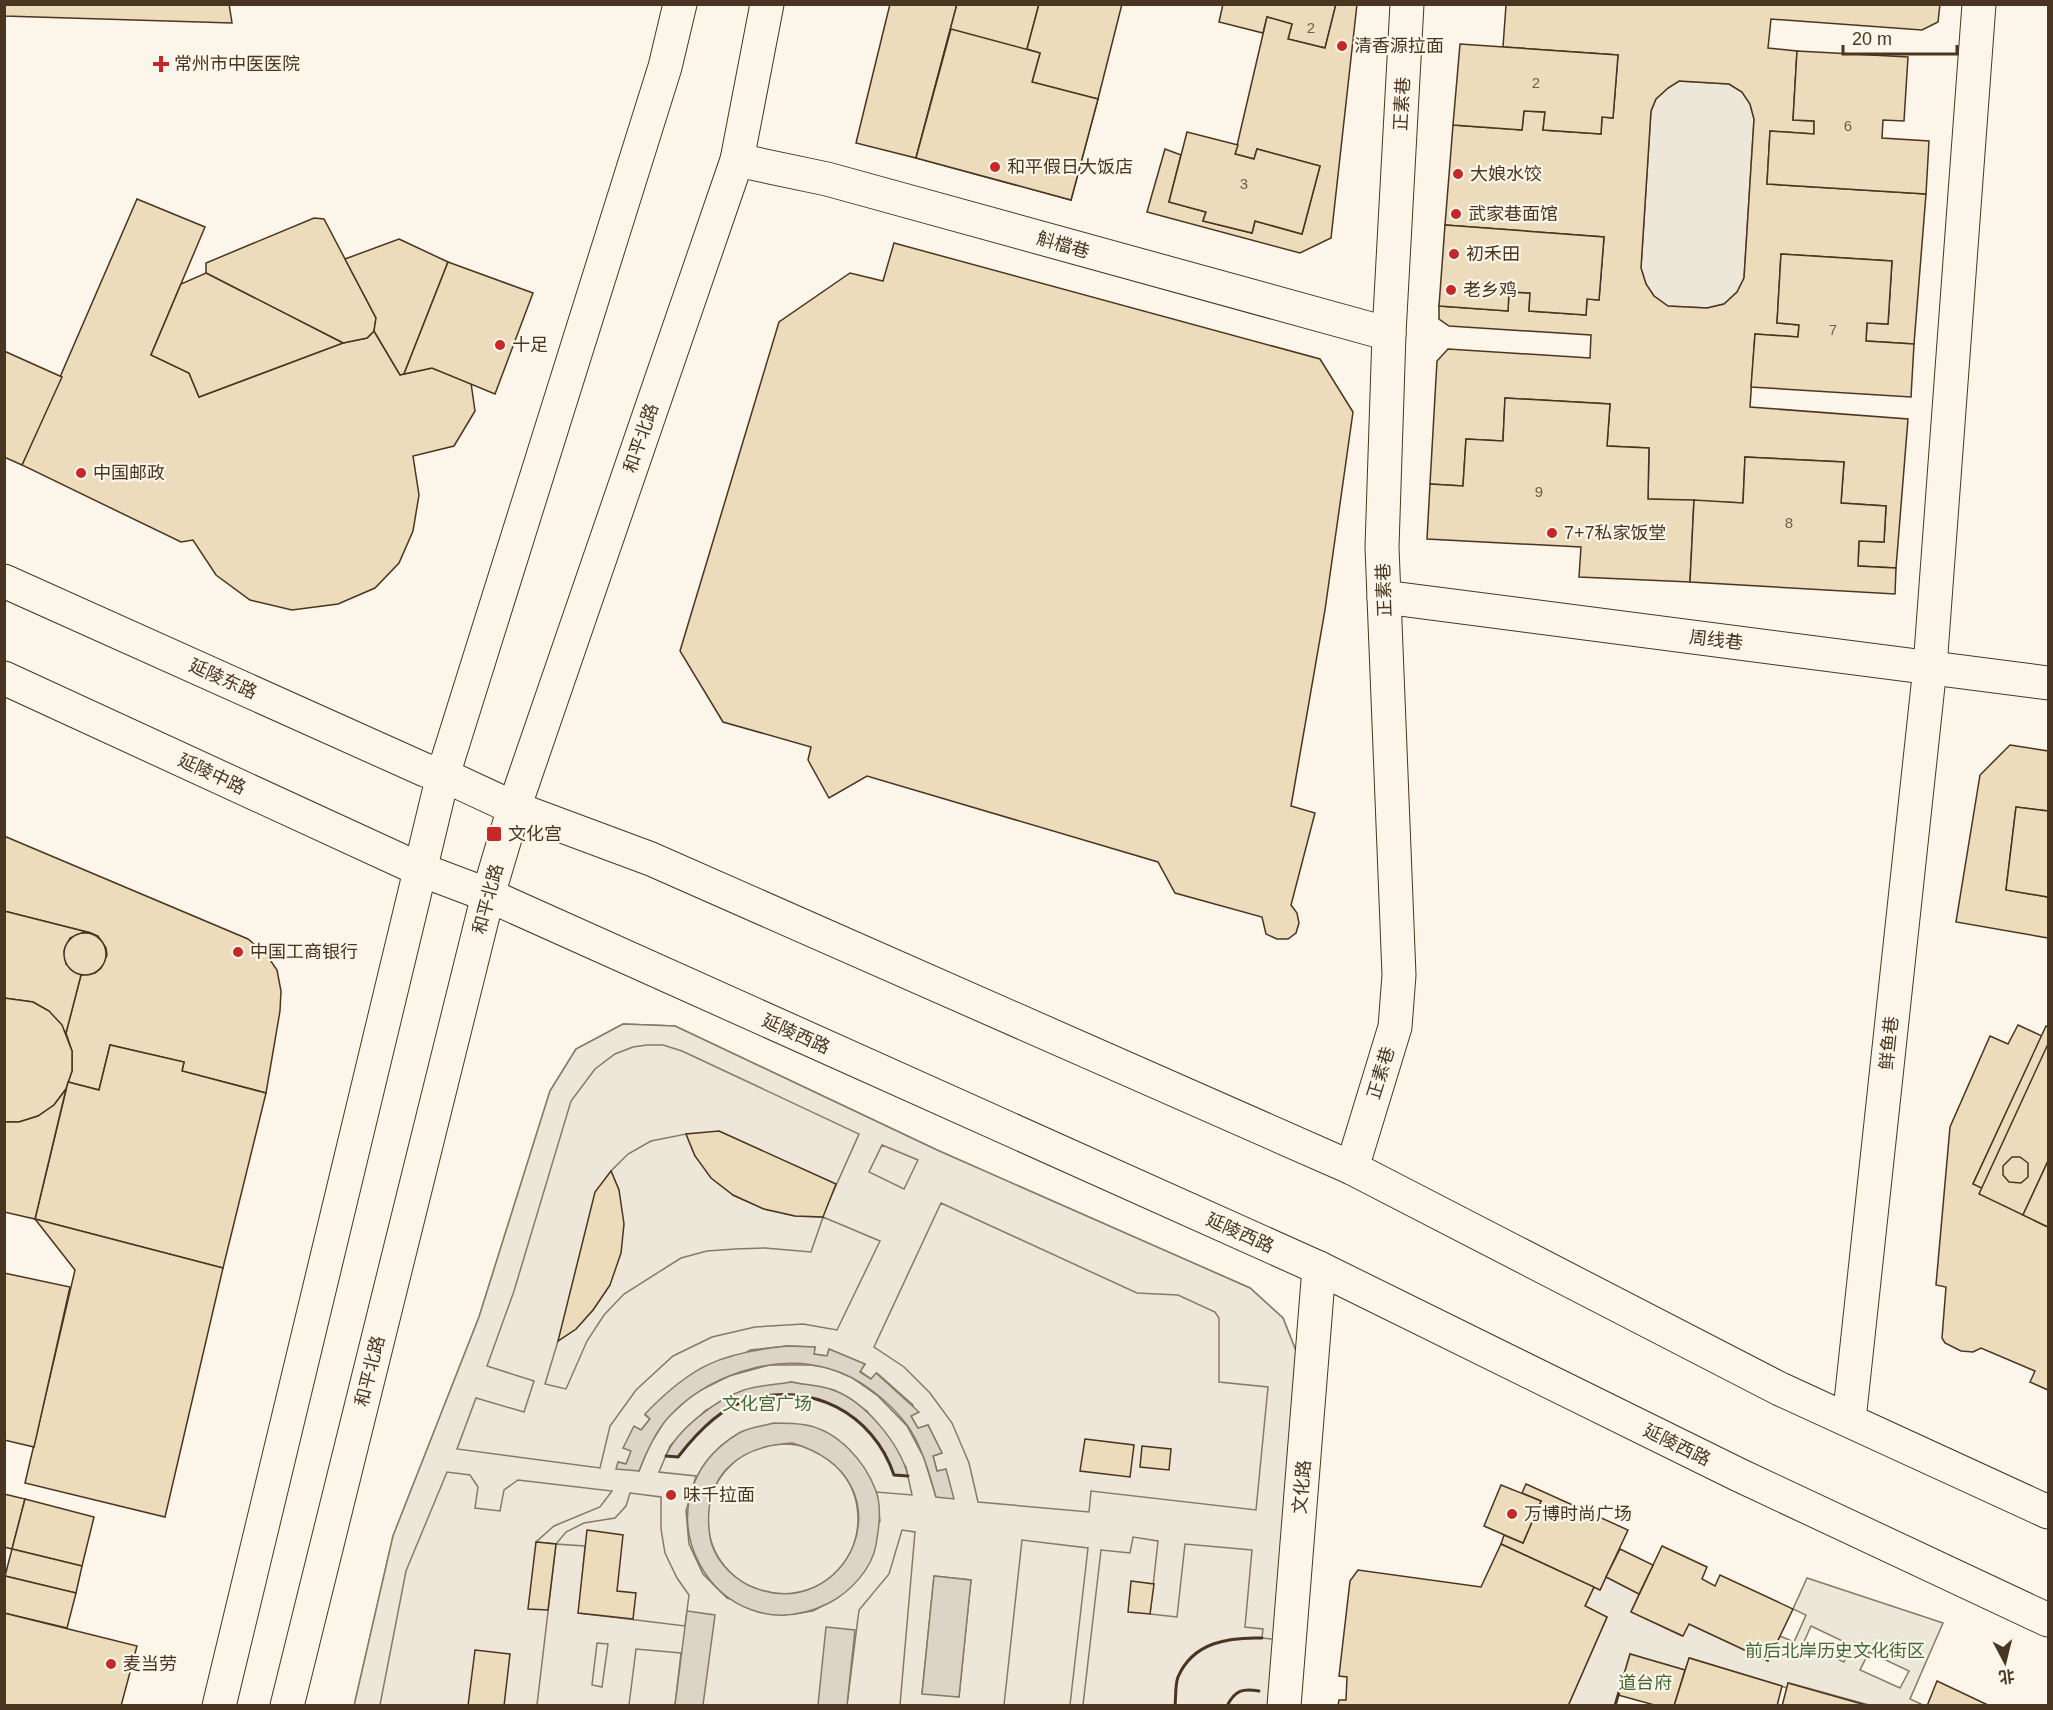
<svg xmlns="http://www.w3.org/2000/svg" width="2053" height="1710" font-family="Helvetica,'Noto Sans SC',sans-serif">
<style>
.green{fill:#ede6d9;stroke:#887966;stroke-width:1.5}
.parking{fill:#ede7d9;stroke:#887966;stroke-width:1.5;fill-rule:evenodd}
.water{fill:#dcd4c6;stroke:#887966;stroke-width:1.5;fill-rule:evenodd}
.building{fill:#ecdcbc;stroke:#4a3520;stroke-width:1.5;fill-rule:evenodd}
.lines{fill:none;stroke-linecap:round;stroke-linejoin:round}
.street-casing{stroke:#4a3520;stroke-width:35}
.primary-casing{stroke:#4a3520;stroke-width:35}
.street{stroke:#fbf6e9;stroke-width:33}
.primary{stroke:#fbf6e9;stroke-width:33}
.wall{stroke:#4a3520;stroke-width:3}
.poi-dot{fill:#c62828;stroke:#fbf6e9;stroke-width:2}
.labels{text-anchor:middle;stroke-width:4.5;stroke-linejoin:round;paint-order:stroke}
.number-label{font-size:15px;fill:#725f47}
.poi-label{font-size:18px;fill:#4a3520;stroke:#fbf6e9;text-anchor:start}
.street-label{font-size:18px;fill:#4a3520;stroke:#fbf6e9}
.park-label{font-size:18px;fill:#436837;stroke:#fbf6e9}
</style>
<rect width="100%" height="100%" fill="#fbf6e9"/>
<path class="green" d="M623 1024 675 1026 937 1150 1250 1288 1283 1318 1296 1351 1274 1705 354 1706 393 1536 479 1317 550 1091 576 1049Z"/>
<g class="parking">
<path d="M1679 81 1729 84 1742 92 1750 104 1754 119 1744 278 1737 292 1724 304 1707 308 1668 306 1654 296 1646 284 1641 268 1651 111 1656 99 1668 88Z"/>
<path d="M623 1024 675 1026 937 1150 1250 1288 1283 1318 1296 1351 1300 1398 1281 1640 1262 1638 1263 1629 1245 1627 1252 1550 1185 1544 1177 1617 1150 1614 1158 1541 1133 1537 1130 1553 1101 1550 1083 1705H1070L1088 1548 1022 1540 1004 1705H900L915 1532 902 1530 889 1574 859 1610 847 1705H675L681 1653 636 1649 629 1705H537L556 1544 536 1542 554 1526 600 1507 612 1491 518 1480 504 1490 500 1511 475 1508 478 1487 470 1475 447 1472 406 1571 380 1705 354 1706 393 1536 479 1317 550 1091 576 1049ZM647 1045H663L682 1051 859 1134 822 1217 795 1216 764 1209 733 1195 695 1156 686 1134 651 1141 628 1154 611 1171 619 1190 610 1285 593 1310 576 1329 558 1341 545 1384 566 1389 587 1341 604 1315 624 1294 681 1258 707 1251 735 1249 765 1248 811 1252 823 1217 880 1241 837 1330 803 1324 755 1327 712 1337 673 1356 636 1390 610 1426 600 1468 457 1449 476 1398 524 1412 534 1381 487 1366 514 1291 571 1101 595 1069 615 1054 633 1047ZM882 1145 918 1160 904 1189 869 1172ZM941 1203 1137 1293 1178 1295 1215 1312 1219 1318V1382L1268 1387 1256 1510 1091 1491 1089 1512 978 1502 969 1463 952 1423 930 1393 904 1367 874 1347ZM787 1346 815 1347 814 1354 827 1356 829 1349 865 1364 860 1371 871 1379 877 1373 913 1405 911 1416 918 1429 928 1425 942 1453 933 1456 937 1471 936 1497 924 1458 907 1426 878 1396 851 1377 829 1368 811 1365H769L729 1376 693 1394 666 1419 649 1446 639 1471 618 1462 626 1464 641 1430 650 1419 645 1415 750 1350ZM791 1382 834 1390 867 1411 906 1467 912 1495 876 1492 880 1521 839 1597 813 1611 783 1615 727 1598 703 1574 689 1544 686 1511 696 1476 659 1472 670 1446 706 1410ZM630 1493 661 1497V1529L665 1553 677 1578 689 1595 685 1626 579 1613 585 1546 556 1544 566 1532 584 1523 615 1518 626 1506ZM934 1576 971 1580 959 1697 922 1693ZM597 1643 608 1644 602 1687 592 1685Z"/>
<circle cx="783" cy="1519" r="75"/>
<path d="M1606 1577 1639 1594 1631 1612 1682 1636 1689 1624 1768 1661 1780 1636 1794 1642 1806 1615 1793 1609 1807 1578 1943 1623 1910 1699 1923 1705H1869L1789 1683 1787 1688 1690 1658 1685 1670 1630 1654 1615 1705 1568 1706 1607 1617 1585 1606 1594 1587 1600 1590ZM1811 1626 1851 1645 1844 1662 1803 1644ZM1869 1652 1909 1671 1900 1688 1860 1670Z"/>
</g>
<g class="water">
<path d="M787 1346 815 1347 814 1354 827 1356 829 1349 865 1364 860 1372 871 1379 876 1373 919 1412 911 1416 918 1428 928 1425 942 1453 933 1456 937 1471 946 1469 954 1499 936 1497C929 1473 922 1446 907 1425 889 1401 859 1377 830 1369 774 1352 705 1376 667 1419 654 1434 646 1453 639 1471L616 1469 618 1462 626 1464 631 1451 623 1448 634 1426 641 1430 650 1419 645 1414C691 1366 720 1353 787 1346Z"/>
<path d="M791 1382C804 1385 820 1385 833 1390 865 1401 900 1444 908 1476L894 1475C873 1413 811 1381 748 1400 719 1408 695 1435 678 1457L666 1456C676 1430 717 1399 744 1390 758 1385 776 1385 791 1382Z"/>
<path d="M774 1423C784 1423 795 1423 806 1425 838 1431 865 1461 876 1491 882 1508 879 1527 876 1545 872 1569 850 1592 829 1603 715 1660 628 1499 739 1433 749 1427 763 1426 774 1423ZM792 1443C916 1479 847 1631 748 1585 730 1576 713 1557 710 1537 701 1478 736 1446 792 1443Z"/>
<path d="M934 1576 971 1580 959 1697 922 1694Z"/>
<path d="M687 1611 715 1615 703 1705H675Z"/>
<path d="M826 1627 855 1630 847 1705H818Z"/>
</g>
<g class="building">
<path d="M4 4H229L232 23 4 16Z"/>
<path d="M890 4H957L916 158 856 143Z"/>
<path d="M957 4H1039L1027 49 1040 53 1032 82 1098 99 1071 200 916 158Z"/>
<path d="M1039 4H1122L1098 99 1032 82 1040 53 1027 49Z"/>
<path d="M1223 4H1336L1325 48 1288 39 1292 24 1267 17 1263 33 1219 22Z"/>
<path d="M1336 4H1357L1331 238 1300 253 1147 212 1165 149 1181 155 1169 202 1206 212 1203 221 1252 233 1255 221 1302 234 1320 166 1257 149 1254 159 1235 154 1267 17 1292 24 1288 39 1325 48Z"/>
<path d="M1498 4H1940L1938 22 1922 30 1771 19 1768 48 1797 51 1793 120 1814 121V134L1770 131 1767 184 1926 194 1914 344 1866 341 1867 323 1888 324 1892 261 1781 254 1777 323 1799 325 1798 337 1755 334 1750 407 1908 419 1896 568 1858 566 1859 541 1884 542 1886 506 1841 503 1844 462 1745 457 1743 503 1648 499 1649 448 1607 446 1610 404 1505 398 1503 441 1466 439 1463 486 1430 484 1437 361 1448 349 1590 358 1591 335 1449 326 1439 319V306L1508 311 1509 292 1530 293 1529 311 1586 315 1587 299 1599 300 1604 237 1445 225 1453 125 1522 130 1524 111 1545 112 1543 130 1601 134 1602 117 1613 118 1618 55 1503 47 1506 5ZM1679 81 1729 84 1742 92 1750 104 1754 119 1744 278 1737 292 1724 304 1707 308 1668 306 1654 296 1646 284 1641 268 1651 111 1656 99 1668 88Z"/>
<path d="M951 29 1040 53 1032 82 1098 99 1071 200 916 158Z"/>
<path d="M1460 44 1618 55 1613 118 1602 117 1601 134 1543 130 1545 112 1524 111 1522 130 1453 125Z"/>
<path d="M1797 51 1908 57 1904 121 1883 120 1882 138 1929 141 1926 194 1767 184 1770 131 1814 134V121L1793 120Z"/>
<path d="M1187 132 1238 145 1235 154 1254 159 1257 149 1320 166 1302 234 1255 221 1252 233 1203 221 1206 212 1169 202Z"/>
<path d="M137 199 205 227 151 355 189 373 199 397 343 343 367 338 374 331 400 375 432 368 471 383 475 411 454 446 413 456 419 495 413 531 399 563 375 588 338 604 292 610 250 600 216 575 193 540 181 542 22 465Z"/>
<path d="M314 218 324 219 376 318 374 331 367 338 343 343 206 273V263Z"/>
<path d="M1445 225 1604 237 1599 300 1587 299 1586 315 1529 311 1530 293 1509 292 1508 311 1439 306Z"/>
<path d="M399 239 448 262 404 374 400 375 374 331 376 318 345 259Z"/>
<path d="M894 243 1320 359 1353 412 1325 610 1291 806 1315 813 1291 905 1297 913 1299 923 1296 933 1288 939H1277L1266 934 1262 917 1175 893 1158 862 867 776 829 798 808 760 811 747 723 722 680 651 779 322 850 273 883 281Z"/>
<path d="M1781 254 1892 261 1888 324 1867 323 1866 341 1914 344 1911 397 1751 387 1755 334 1798 337 1799 325 1777 323Z"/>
<path d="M448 262 533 293 495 394 432 368 404 374Z"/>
<path d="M206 273 343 343 199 397 189 373 151 355 181 284Z"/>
<path d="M4 351 62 377 22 465 4 457Z"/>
<path d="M1505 398 1610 404 1607 446 1649 448 1648 499 1694 500 1690 582 1579 577 1581 547 1427 539 1430 484 1463 486 1466 439 1503 441Z"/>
<path d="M1745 457 1844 462 1841 503 1886 506 1884 542 1859 541 1858 566 1896 568 1895 594 1690 582 1694 500 1743 503Z"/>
<path d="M2010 745 2048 751V811L2016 807 2006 890 2048 897V938L1956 922 1980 775Z"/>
<path d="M2016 807 2048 811V897L2006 890Z"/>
<path d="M4 836 248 939 266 954 277 970 281 991 280 1011 266 1093 182 1071 184 1062 110 1045 99 1090 68 1082 72 1071V1051L66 1033 81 975 95 973 101 968 107 955 106 948 98 936 91 933 4 911Z"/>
<path d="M4 911 91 933 84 932 70 938 64 951 66 964 81 975 66 1033 49 1011 33 1002 4 998Z"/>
<circle cx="85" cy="954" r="21"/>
<path d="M4 998 33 1002 49 1011 62 1025 72 1051V1071L66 1089 54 1105 38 1116 19 1122H4Z"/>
<path d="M2018 1025 2042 1036 1973 1184 2026 1208 2023 1215 2048 1227V1390L2030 1382 2035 1371 1981 1348 1973 1352 1961 1351 1945 1343 1942 1338 1946 1287 1936 1285 1950 1127 1990 1036 2008 1044Z"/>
<path d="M2046 1026 2048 1027V1219L1973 1184Z"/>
<path d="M2048 1044V1161L2023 1215 1979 1194ZM2012 1157H2020L2028 1163V1177L2021 1183 2009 1182 2003 1175V1166Z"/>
<path d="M110 1045 184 1062 182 1071 266 1093 223 1268 35 1219 68 1082 99 1090Z"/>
<path d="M66 1089 35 1219 4 1212V1122H19L38 1116 54 1105Z"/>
<path d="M719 1131 836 1184 823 1217 795 1216 764 1209 733 1195 711 1178 695 1156 686 1134Z"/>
<path d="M2048 1161V1227L2023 1215Z"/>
<path d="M611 1171 619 1190 624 1224 621 1253 610 1285 593 1310 576 1329 558 1341 595 1192Z"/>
<path d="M35 1219 223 1268 165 1517 25 1483 75 1270Z"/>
<path d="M4 1273 70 1287 34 1447 4 1440Z"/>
<path d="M1085 1439 1134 1445 1130 1477 1080 1471Z"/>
<path d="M1142 1446 1171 1449 1169 1470 1140 1467Z"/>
<path d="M1526 1484 1628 1530 1600 1590 1501 1544 1504 1535 1523 1543 1541 1501 1522 1493Z"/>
<path d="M1501 1485 1541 1501 1523 1543 1484 1526Z"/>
<path d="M4 1494 25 1499 12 1549 4 1547Z"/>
<path d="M25 1499 94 1517 82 1566 12 1549Z"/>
<path d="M587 1530 623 1535 617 1591 636 1593 633 1619 578 1613Z"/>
<path d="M536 1542 556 1544 548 1610 528 1609Z"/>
<path d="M1501 1544 1594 1587 1585 1606 1607 1617 1568 1706H1338L1339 1700H1346L1347 1677 1339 1676 1350 1581 1358 1570 1481 1587Z"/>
<path d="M1662 1546 1707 1567 1702 1579 1715 1586 1720 1575 1793 1609 1768 1661 1689 1624 1683 1636 1631 1612Z"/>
<path d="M12 1549 82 1566 76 1593 5 1576Z"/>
<path d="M1620 1549 1653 1565 1639 1594 1606 1577Z"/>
<path d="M5 1576 76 1593 67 1628 4 1613Z"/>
<path d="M1131 1581 1154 1584 1150 1614 1128 1612Z"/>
<path d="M4 1613 137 1646 121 1706H4Z"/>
<path d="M475 1650 510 1654 504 1706H468Z"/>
<path d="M1630 1654 1685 1670 1674 1706H1658L1618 1695Z"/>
<path d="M1689 1658 1782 1686 1777 1706H1674Z"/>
<path d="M1937 1681 1990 1706H1927Z"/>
<path d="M1788 1683 1869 1706H1782Z"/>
</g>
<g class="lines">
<g class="street-casing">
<g id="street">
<path d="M737 160 827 179 1389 334"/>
<path d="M1384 597 2048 683"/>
<path d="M1352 1168 1395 1027 1399 975 1382 547 1389 334 1407 4"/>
<path d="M1849 1420 1930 667 1979 4"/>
<path d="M1284 1706 1319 1268"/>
</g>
</g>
<g class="primary-casing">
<g id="primary">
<path d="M4 581 425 770 443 775 514 808 651 859 1352 1168 1780 1389 2048 1512"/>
<path d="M4 678 419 869 488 895 1319 1268 1739 1475 2048 1620"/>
<path d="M219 1706 443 775 665 67 680 4"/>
<path d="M287 1706 488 895 514 808 737 160 767 4"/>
</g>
</g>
<use href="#street" class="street"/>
<use href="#primary" class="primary"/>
<g class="wall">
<path d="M666 1456 678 1457C695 1435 719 1408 748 1400 811 1381 873 1413 894 1475L908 1476"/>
<path d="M1175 1706C1176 1697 1175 1685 1178 1677 1193 1642 1229 1637 1262 1638"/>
<path d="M1227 1706C1235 1690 1243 1688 1259 1691"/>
<path d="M1615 1706 1619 1692"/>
</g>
</g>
<g class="poi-dot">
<circle cx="1342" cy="46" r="6"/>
<path d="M158 55h6v6h6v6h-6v6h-6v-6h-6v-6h6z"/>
<circle cx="995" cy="167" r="6"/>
<circle cx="1458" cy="174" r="6"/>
<circle cx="1456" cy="214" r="6"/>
<circle cx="1454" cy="254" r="6"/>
<circle cx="1451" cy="290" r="6"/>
<circle cx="500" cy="345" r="6"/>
<circle cx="81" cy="473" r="6"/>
<circle cx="1552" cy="533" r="6"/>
<rect x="486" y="826" width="16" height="16" rx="3"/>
<circle cx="238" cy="952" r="6"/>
<circle cx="671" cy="1495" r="6"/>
<circle cx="1512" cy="1514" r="6"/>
<circle cx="111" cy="1664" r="6"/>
</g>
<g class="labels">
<g class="number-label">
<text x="1311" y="33">2</text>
<text x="1536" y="88">2</text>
<text x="1848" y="131">6</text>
<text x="1244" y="189">3</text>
<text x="1833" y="335">7</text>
<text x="1539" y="497">9</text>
<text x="1789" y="528">8</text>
</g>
<g class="poi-label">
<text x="1354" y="52">清香源拉面</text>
<text x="174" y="70">常州市中医医院</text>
<text x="1007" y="173">和平假日大饭店</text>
<text x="1470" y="180">大娘水饺</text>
<text x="1468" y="220">武家巷面馆</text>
<text x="1466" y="260">初禾田</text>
<text x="1463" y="296">老乡鸡</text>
<text x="512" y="351">十足</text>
<text x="93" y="479">中国邮政</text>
<text x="1564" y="539">7+7私家饭堂</text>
<text x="508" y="840">文化宫</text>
<text x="250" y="958">中国工商银行</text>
<text x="683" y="1501">味千拉面</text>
<text x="1524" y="1520">万博时尚广场</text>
<text x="123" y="1670">麦当劳</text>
</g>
<g class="street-label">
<text transform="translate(1402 104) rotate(-87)" y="6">正素巷</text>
<text transform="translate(1063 245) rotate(16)" y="6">斛檔巷</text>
<text transform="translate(641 438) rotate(-71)" y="6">和平北路</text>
<text transform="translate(1384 590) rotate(-92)" y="6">正素巷</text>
<text transform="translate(1716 640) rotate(7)" y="6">周线巷</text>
<text transform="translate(223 679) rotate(24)" y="6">延陵东路</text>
<text transform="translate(212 774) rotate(25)" y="6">延陵中路</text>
<text transform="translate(488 899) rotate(-75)" y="6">和平北路</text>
<text transform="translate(796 1034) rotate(24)" y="6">延陵西路</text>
<text transform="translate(1889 1043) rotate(-84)" y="6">鲜鱼巷</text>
<text transform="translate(1381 1073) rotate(-73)" y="6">正素巷</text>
<text transform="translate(1240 1233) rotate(24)" y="6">延陵西路</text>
<text transform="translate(370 1371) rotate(-76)" y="6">和平北路</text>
<text transform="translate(1677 1445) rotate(26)" y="6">延陵西路</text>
<text transform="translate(1302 1487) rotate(-85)" y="6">文化路</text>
</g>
<g class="park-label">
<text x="767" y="1410">文化宫广场</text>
<text x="1835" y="1657">前后北岸历史文化街区</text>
<text x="1645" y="1689">道台府</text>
</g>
</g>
<rect width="2053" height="1710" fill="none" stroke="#4a3520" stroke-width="12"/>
<g transform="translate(2005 1662) rotate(173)" stroke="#fbf6e9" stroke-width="4.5" paint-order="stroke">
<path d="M0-4.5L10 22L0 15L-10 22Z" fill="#4a3520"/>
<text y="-9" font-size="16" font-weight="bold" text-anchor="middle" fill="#4a3520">北</text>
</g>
<path d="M1843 45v9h114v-9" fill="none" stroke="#4a3520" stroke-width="3"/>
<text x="1852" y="45" font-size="18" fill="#4a3520" stroke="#fbf6e9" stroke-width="4.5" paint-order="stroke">20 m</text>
</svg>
